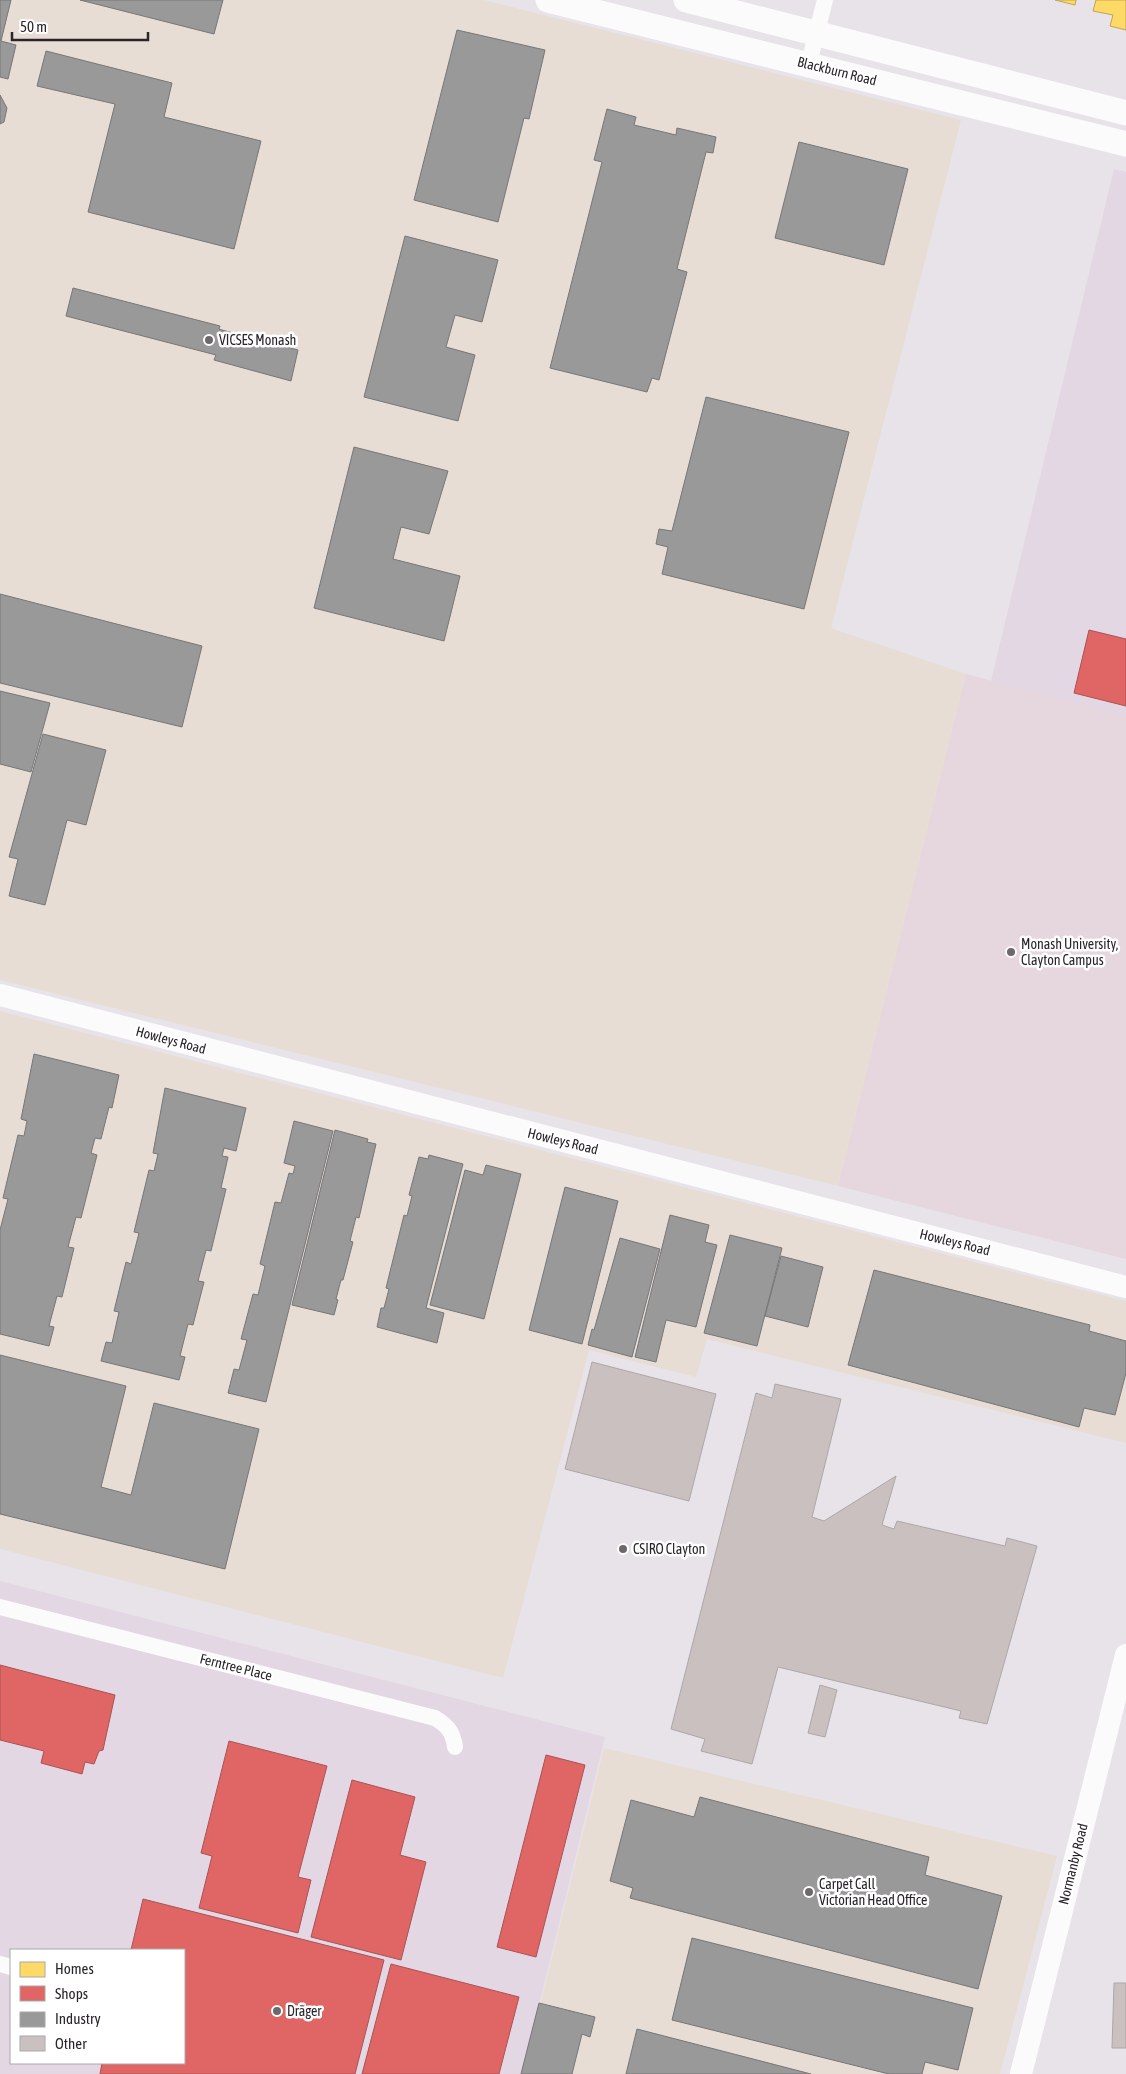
<svg xmlns="http://www.w3.org/2000/svg" width="1126" height="2074" font-family="'Asap Condensed',sans-serif">
<style>
.built{fill:#e2d7e3;fill-rule:evenodd}
.industrial{fill:#e7ddd5}
.education{fill:#e6d6dd}
.homes{fill:#ffd966;stroke:#bfa354}
.shops{fill:#e06666;stroke:#a95254}
.industry{fill:#999;stroke:#777678}
.building{fill:#cac0bf;stroke:#aca7a9}
.lines{fill:none;stroke-linecap:round;stroke-linejoin:round}
.street{stroke:#fcfbfc;stroke-width:16}
.secondary{stroke:#fcfbfc;stroke-width:22}
.primary{stroke:#fcfbfc;stroke-width:25}
.poi-dot{fill:#6c686c;stroke:#fff;stroke-width:2}
.labels{text-anchor:middle;stroke-width:5;stroke-linejoin:round;paint-order:stroke}
.street-label{font-size:14px;fill:#29252a;stroke:#fff}
.poi-label{font-size:14px;fill:#29252a;stroke:#fff;text-anchor:start}
</style>
<rect width="100%" height="100%" fill="#e8e3e8"/>
<g class="built">
<path d="M1114 169 1126 172V717L991 681Z"/>
<path d="M0 1581 605 1737 522 2074H0ZM11 1950H184V2063H11Z"/>
</g>
<g class="industrial">
<path d="M0 0H484L961 120 831 628 966 674 838 1186 0 980Z"/>
<path d="M0 1011 1126 1301V1443L707 1339 696 1377 589 1350 503 1678 0 1549Z"/>
<path d="M604 1748 1057 1856 1000 2074H523Z"/>
</g>
<path class="education" d="M966 674 1126 717V1259L838 1186Z"/>
<g class="homes">
<path d="M1055 0H1076L1075 5Z"/>
<path d="M1096 0H1126V30L1110 26 1113 15 1093 11Z"/>
</g>
<g class="shops">
<path d="M1089 630 1126 639V706L1074 693Z"/>
<path d="M0 1665 115 1695 103 1750 99 1751 94 1764 85 1762 82 1774 41 1763 44 1751 0 1740Z"/>
<path d="M229 1741 327 1766 298 1877 311 1880 298 1933 199 1908 212 1856 201 1853Z"/>
<path d="M546 1755 585 1765 536 1957 497 1947Z"/>
<path d="M352 1780 415 1797 400 1855 426 1862 401 1960 311 1937Z"/>
<path d="M143 1899 384 1960 355 2074H100L102 2063H184V1950H131Z"/>
<path d="M391 1964 519 1997 499 2074H362Z"/>
</g>
<g class="industry">
<path d="M0 0H11L1 41 16 45 8 79 0 77Z"/>
<path d="M80 0H223L214 34Z"/>
<path d="M457 30 545 50 529 119 524 118 498 222 414 200Z"/>
<path d="M46 51 172 83 164 117 261 141 234 249 88 212 115 104 37 86Z"/>
<path d="M0 95 7 108 4 122 0 124Z"/>
<path d="M607 109 636 117 634 125 676 135 677 128 716 137 713 153 706 152 677 269 687 272 659 380 652 378 647 392 550 368 602 162 594 160Z"/>
<path d="M799 142 908 169 884 265 775 238Z"/>
<path d="M405 236 498 260 482 322 455 315 446 347 475 355 458 421 364 397Z"/>
<path d="M73 288 220 326 219 329 222 330 298 350 291 381 214 360 216 355 66 316Z"/>
<path d="M706 397 849 432 804 609 662 574 668 547 656 544 659 529 672 531Z"/>
<path d="M354 447 448 471 429 534 401 527 393 559 460 576 444 641 314 608Z"/>
<path d="M0 594 202 646 182 727 0 683Z"/>
<path d="M0 691 50 703 31 772 0 764Z"/>
<path d="M43 734 106 750 86 825 67 820 45 905 9 896 18 859 9 857Z"/>
<path d="M34 1054 119 1075 112 1108 109 1107 101 1139 95 1138 91 1153 97 1155 81 1218 76 1217 68 1247 74 1248 62 1297 57 1296 49 1326 54 1327 49 1346 0 1334V1230L8 1199 3 1198 18 1135 24 1136 27 1121 21 1119Z"/>
<path d="M165 1088 246 1108 236 1151 224 1148 222 1156 228 1157 221 1188 226 1189 211 1251 206 1250 198 1281 204 1282 193 1325 188 1324 180 1356 185 1357 179 1380 101 1361 106 1342 112 1343 119 1312 114 1311 126 1262 131 1264 139 1233 134 1232 149 1170 154 1171 158 1154 153 1153Z"/>
<path d="M294 1121 333 1131 266 1402 228 1393 234 1369 239 1370 247 1340 241 1339 253 1294 258 1295 265 1266 260 1264 275 1202 281 1203 289 1173 293 1174 295 1166 284 1163Z"/>
<path d="M335 1130 368 1139 367 1142 376 1144 359 1218 356 1217 350 1241 353 1242 343 1280H341L336 1299 338 1300 334 1315 292 1305Z"/>
<path d="M429 1155 463 1164 426 1308 444 1313 437 1343 377 1327 381 1308H384L389 1289 386 1288 404 1215 407 1216 412 1196 409 1195 419 1157 428 1159Z"/>
<path d="M486 1165 521 1174 484 1319 430 1305 465 1170 483 1175Z"/>
<path d="M565 1187 618 1201 582 1344 529 1330Z"/>
<path d="M670 1215 709 1225 705 1242 717 1245 696 1327 666 1320 656 1362 635 1357Z"/>
<path d="M730 1235 782 1248 757 1346 704 1333Z"/>
<path d="M620 1238 660 1249 632 1357 588 1345 592 1329 594 1330Z"/>
<path d="M781 1256 823 1267 808 1327 765 1316Z"/>
<path d="M874 1270 1090 1325 1089 1331 1126 1341V1373L1115 1415 1084 1408 1079 1427 848 1365Z"/>
<path d="M0 1355 126 1386 101 1487 131 1495 154 1403 259 1429 225 1569 0 1514Z"/>
<path d="M700 1797 929 1857 925 1875 1002 1896 978 1989 630 1898 633 1888 610 1881 631 1800 694 1817Z"/>
<path d="M692 1938 973 2008 958 2070 925 2062 922 2074H889L672 2020Z"/>
<path d="M539 2003 595 2017 590 2037 582 2034 572 2074H521Z"/>
<path d="M637 2029 811 2074H626Z"/>
</g>
<g class="building">
<path d="M592 1362 716 1394 689 1501 565 1469Z"/>
<path d="M775 1384 841 1399 812 1517 824 1521 896 1476 882 1525 894 1529 897 1521 1005 1546 1007 1538 1037 1546 987 1724 959 1718 961 1711 778 1667 752 1764 701 1751 705 1739 671 1729 756 1393 772 1398Z"/>
<path d="M820 1685 837 1690 825 1737 808 1733Z"/>
<path d="M1114 1983H1126V2048H1112Z"/>
</g>
<g class="lines">
<g class="street">
<path d="M809 63 825 0"/>
<path d="M0 1607 435 1718C448 1726 453 1732 455 1747"/>
<path d="M0 1964 11 1967"/>
</g>
<g class="secondary">
<path d="M0 995 1126 1287"/>
<path d="M1021 2074 1126 1655"/>
</g>
<g class="primary">
<path d="M548 0 1126 144"/>
<path d="M686 0 1126 113"/>
</g>
</g>
<g class="poi-dot">
<circle cx="209" cy="340" r="5"/>
<circle cx="1011" cy="952" r="5"/>
<circle cx="623" cy="1549" r="5"/>
<circle cx="809" cy="1892" r="5"/>
<circle cx="277" cy="2011" r="5"/>
</g>
<g class="labels">
<g class="street-label">
<text transform="translate(837 71) rotate(14)" y="5">Blackburn Road</text>
<text transform="translate(171 1040) rotate(15)" y="5">Howleys Road</text>
<text transform="translate(563 1141) rotate(14)" y="5">Howleys Road</text>
<text transform="translate(955 1242) rotate(14)" y="5">Howleys Road</text>
<text transform="translate(236 1667) rotate(14)" y="5">Ferntree Place</text>
<text transform="translate(1073 1864) rotate(-76)" y="5">Normanby Road</text>
</g>
<g class="poi-label">
<text x="219" y="345">VICSES Monash</text>
<text x="1021" y="949">Monash University,<tspan x="1021" dy="16">Clayton Campus</tspan></text>
<text x="633" y="1554">CSIRO Clayton</text>
<text x="819" y="1889">Carpet Call<tspan x="819" dy="16">Victorian Head Office</tspan></text>
<text x="287" y="2016">Dräger</text>
</g>
</g>
<rect x="10" y="1949" width="175" height="115" fill="#ffffff" stroke="#a9a8aa"/>
<rect x="20" y="1962" width="25" height="15" fill="#ffd966" stroke="#a9a8aa"/>
<text x="55" y="1974" font-size="15" fill="#29252a">Homes</text>
<rect x="20" y="1986" width="25" height="15" fill="#e06666" stroke="#a9a8aa"/>
<text x="55" y="1999" font-size="15" fill="#29252a">Shops</text>
<rect x="20" y="2012" width="25" height="15" fill="#999999" stroke="#a9a8aa"/>
<text x="55" y="2024" font-size="15" fill="#29252a">Industry</text>
<rect x="20" y="2036" width="25" height="15" fill="#cac0bf" stroke="#a9a8aa"/>
<text x="55" y="2049" font-size="15" fill="#29252a">Other</text>
<path d="M12 32v8h136v-8" fill="none" stroke="#29252a" stroke-width="2.5"/>
<text x="20" y="32" font-size="15" fill="#29252a" stroke="#ffffff" stroke-width="4" paint-order="stroke">50 m</text>
</svg>
